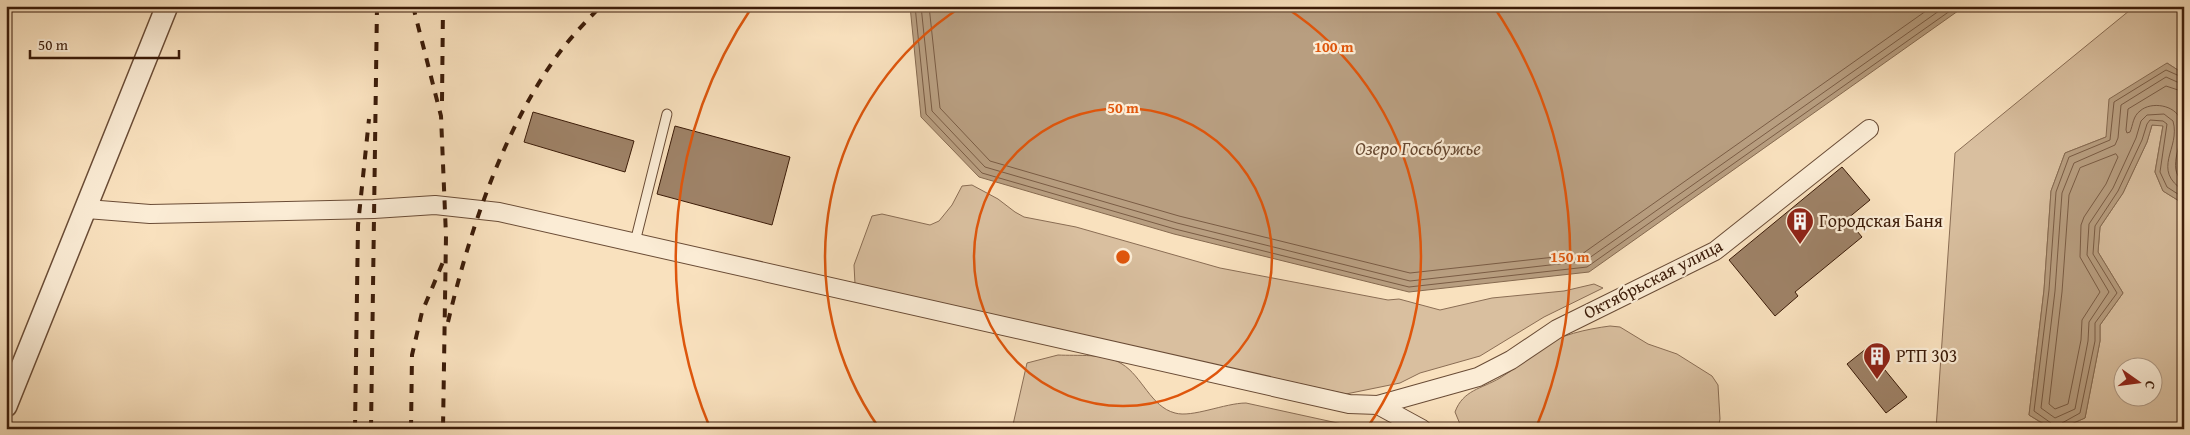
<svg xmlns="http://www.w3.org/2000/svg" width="2190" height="435" font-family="'Gentium Book Plus',serif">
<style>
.green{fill:#d9bf9f;stroke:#8a6d54;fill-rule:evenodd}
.water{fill:#b89e80;stroke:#866a50}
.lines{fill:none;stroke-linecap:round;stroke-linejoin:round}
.shore{stroke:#7a5c44;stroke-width:1}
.building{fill:#9e8267;stroke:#3b1b08}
.service-casing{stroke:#6a4c36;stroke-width:11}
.minor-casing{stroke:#6a4c36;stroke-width:20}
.tertiary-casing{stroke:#6a4c36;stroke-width:24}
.service{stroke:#fbecd5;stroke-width:9}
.minor{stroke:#fbecd5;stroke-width:18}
.tertiary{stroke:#fbecd5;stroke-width:21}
.rail{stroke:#3b1b08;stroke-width:4;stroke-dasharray:9 9;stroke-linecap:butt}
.ring{fill:none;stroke:#df560c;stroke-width:2.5}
.labels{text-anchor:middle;stroke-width:4.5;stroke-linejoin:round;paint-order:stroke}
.poi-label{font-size:18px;fill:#3b1b08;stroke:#fbecd5;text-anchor:start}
.street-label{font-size:18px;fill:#3b1b08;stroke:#fbecd5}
.water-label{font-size:19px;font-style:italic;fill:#674932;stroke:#fbecd5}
.centre{fill:#df560c;stroke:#fbecd5;stroke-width:2.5}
.ring-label{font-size:15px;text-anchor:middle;font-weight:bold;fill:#df560c;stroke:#fbecd5;stroke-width:4.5;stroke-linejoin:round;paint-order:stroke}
</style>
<rect width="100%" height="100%" fill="#f9e1be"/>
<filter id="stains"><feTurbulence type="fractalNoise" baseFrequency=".004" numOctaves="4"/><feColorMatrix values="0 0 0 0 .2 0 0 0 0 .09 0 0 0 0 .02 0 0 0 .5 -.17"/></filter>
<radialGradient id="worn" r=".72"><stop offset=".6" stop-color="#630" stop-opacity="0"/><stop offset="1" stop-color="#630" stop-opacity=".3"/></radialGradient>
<g class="green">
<path d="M2135 6H2184V74L2167 63 2106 137 2065 153 2051 191 2044 290 2029 415 2051 429H1936L1955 153Z"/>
<path d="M2152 125H2163L2155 172 2163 191 2184 204V415L2180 429H2059L2085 418 2100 341V325L2123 293 2098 252 2100 227 2123 193 2147 142ZM2122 368H2152V398H2122Z"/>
<path d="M972 185 998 199 1015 212 1024 217 1076 227 1220 268 1388 300 1399 299 1440 310 1492 298 1564 291 1594 284 1603 288 1544 317 1480 356 1420 373 1400 383 1346 394 865 288 855 284 854 265 872 216 882 214 930 225 939 221 952 205 962 186Z"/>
<path d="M1610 326 1620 327 1648 344 1677 354 1712 376 1718 385 1720 419 1718 429H1462L1455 412C1463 390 1481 389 1500 378 1514 370 1526 358 1540 348 1559 335 1587 329 1610 326Z"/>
<path d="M1058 355C1077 356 1105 353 1122 364 1142 376 1151 407 1175 413 1192 418 1225 403 1246 403L1365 429H1012L1027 363Z"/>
</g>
<g class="water">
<path d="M910 6H1965L1589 272 1409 292 1174 234 979 177 921 117Z"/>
<path d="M2167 63 2184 74V204L2163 191 2155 172 2163 126 2152 125 2147 142 2123 193 2100 227 2098 252 2123 293 2100 325V341L2085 418C2055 431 2057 432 2029 415L2044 290 2051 191 2065 153 2106 137 2109 99Z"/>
</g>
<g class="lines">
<g class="shore">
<path d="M915 6 926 114 982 173 1175 229 1409 287 1587 267 1957 6"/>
<path d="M921 6 932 111 985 167 1177 223 1410 281 1585 261 1946 6"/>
<path d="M929 6 940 108 990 161 1179 216 1410 273 1582 254 1933 6"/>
<path d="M2184 85 2166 77 2121 105 2118 138 2115 145 2074 163 2062 193 2055 291 2041 408 2055 418 2075 409 2088 341 2089 322 2109 292 2087 255 2089 224 2113 188 2136 138 2141 121 2147 115 2164 114 2173 121C2181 149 2150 169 2184 191"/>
<path d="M2184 92 2166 86 2128 109 2126 130 2127 133 2130 132C2133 125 2133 116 2140 111 2151 101 2175 105 2180 119 2188 139 2163 168 2184 182"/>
<path d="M2116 154 2118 157 2106 184 2084 217 2081 225 2080 257 2100 292 2082 320 2081 340 2068 404 2055 409 2049 404 2062 292 2069 195 2080 168Z"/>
<path d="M2052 429 2051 423 2034 411 2049 290 2056 192 2069 157 2110 140 2114 102 2166 70 2184 78"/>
<path d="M2059 429 2062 423 2080 413 2095 341V323L2117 293 2093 254 2095 226 2118 191 2142 140 2147 124 2150 120 2163 121 2167 124 2160 172 2167 187 2184 198"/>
</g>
</g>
<g class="building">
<path d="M533 112 634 141 625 172 524 142Z"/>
<path d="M675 126 790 157 772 225 657 194Z"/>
<path d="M1842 167 1870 200 1847 219 1862 237 1795 292 1798 296 1775 316 1729 260Z"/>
<path d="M1867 348 1907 397 1886 413 1847 364Z"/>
</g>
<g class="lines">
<g class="service-casing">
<path id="service" d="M635 242 667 114"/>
</g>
<g class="minor-casing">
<g id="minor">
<path d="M87 209 150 214 374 209 435 205 499 212 1349 404 1378 405 1478 377 1511 360 1557 329 1715 251 1869 129"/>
<path d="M1378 405 1422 429"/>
</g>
</g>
<g class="tertiary-casing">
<path id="tertiary" d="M6 406 167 6"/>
</g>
<use href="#service" class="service"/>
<use href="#minor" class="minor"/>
<use href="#tertiary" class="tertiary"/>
<g class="rail">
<path d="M413 6 441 116 446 236 443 429"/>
<path d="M442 101 443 6"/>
<path d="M448 322C470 229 504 126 562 49 574 34 587 20 601 6"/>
<path d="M355 429 358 225 369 119"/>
<path d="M371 429 377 6"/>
<path d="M411 429 412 355 422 312 443 262"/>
</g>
</g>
<g class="ring">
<circle cx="1123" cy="257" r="149"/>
<path d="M879 428A298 298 0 0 1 961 7M1285 7A298 298 0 0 1 1367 428"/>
<path d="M710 428A447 447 0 0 1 752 7M1494 7A447 447 0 0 1 1536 428"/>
</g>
<defs>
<g id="building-pin" transform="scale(1.4375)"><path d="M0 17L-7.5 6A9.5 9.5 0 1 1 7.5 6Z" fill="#8f2418" stroke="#fbecd5"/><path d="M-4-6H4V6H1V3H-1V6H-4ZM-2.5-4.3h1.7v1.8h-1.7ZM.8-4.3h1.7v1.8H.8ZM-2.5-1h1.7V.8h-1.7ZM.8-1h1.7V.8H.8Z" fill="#fff"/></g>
</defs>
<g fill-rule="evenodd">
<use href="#building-pin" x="1800" y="221"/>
<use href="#building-pin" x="1877" y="356"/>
</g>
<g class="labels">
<g class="poi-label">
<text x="1819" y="227">Городская Баня</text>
<text x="1896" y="362">РТП 303</text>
</g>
<g class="street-label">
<text transform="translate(1653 279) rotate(-27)" y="6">Октябрьская улица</text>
</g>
<g class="water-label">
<text x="1418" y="155">Озеро Госьбужье</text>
</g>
</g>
<circle cx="1123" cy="257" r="8" class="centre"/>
<g class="ring-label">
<text x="1334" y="52">100 m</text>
<text x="1123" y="113">50 m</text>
<text x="1570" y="262">150 m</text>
</g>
<rect width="2190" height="435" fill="none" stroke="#f9e1be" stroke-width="25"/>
<rect x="8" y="8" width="2175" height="420" fill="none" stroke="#3b1b08" stroke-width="2.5"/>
<rect x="12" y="12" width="2165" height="410" fill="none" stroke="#3b1b08"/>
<g transform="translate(2138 382) rotate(104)"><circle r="24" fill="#fbecd5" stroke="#ae9883"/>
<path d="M0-4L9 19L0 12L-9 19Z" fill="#8f2418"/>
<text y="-8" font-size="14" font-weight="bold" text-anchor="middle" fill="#3b1b08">С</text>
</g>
<path d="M30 50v8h149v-8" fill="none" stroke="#3b1b08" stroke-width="2.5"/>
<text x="38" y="50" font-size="15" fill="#3b1b08" stroke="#fbecd5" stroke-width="4" paint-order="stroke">50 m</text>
<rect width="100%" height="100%" filter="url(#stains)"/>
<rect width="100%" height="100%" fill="url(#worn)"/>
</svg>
